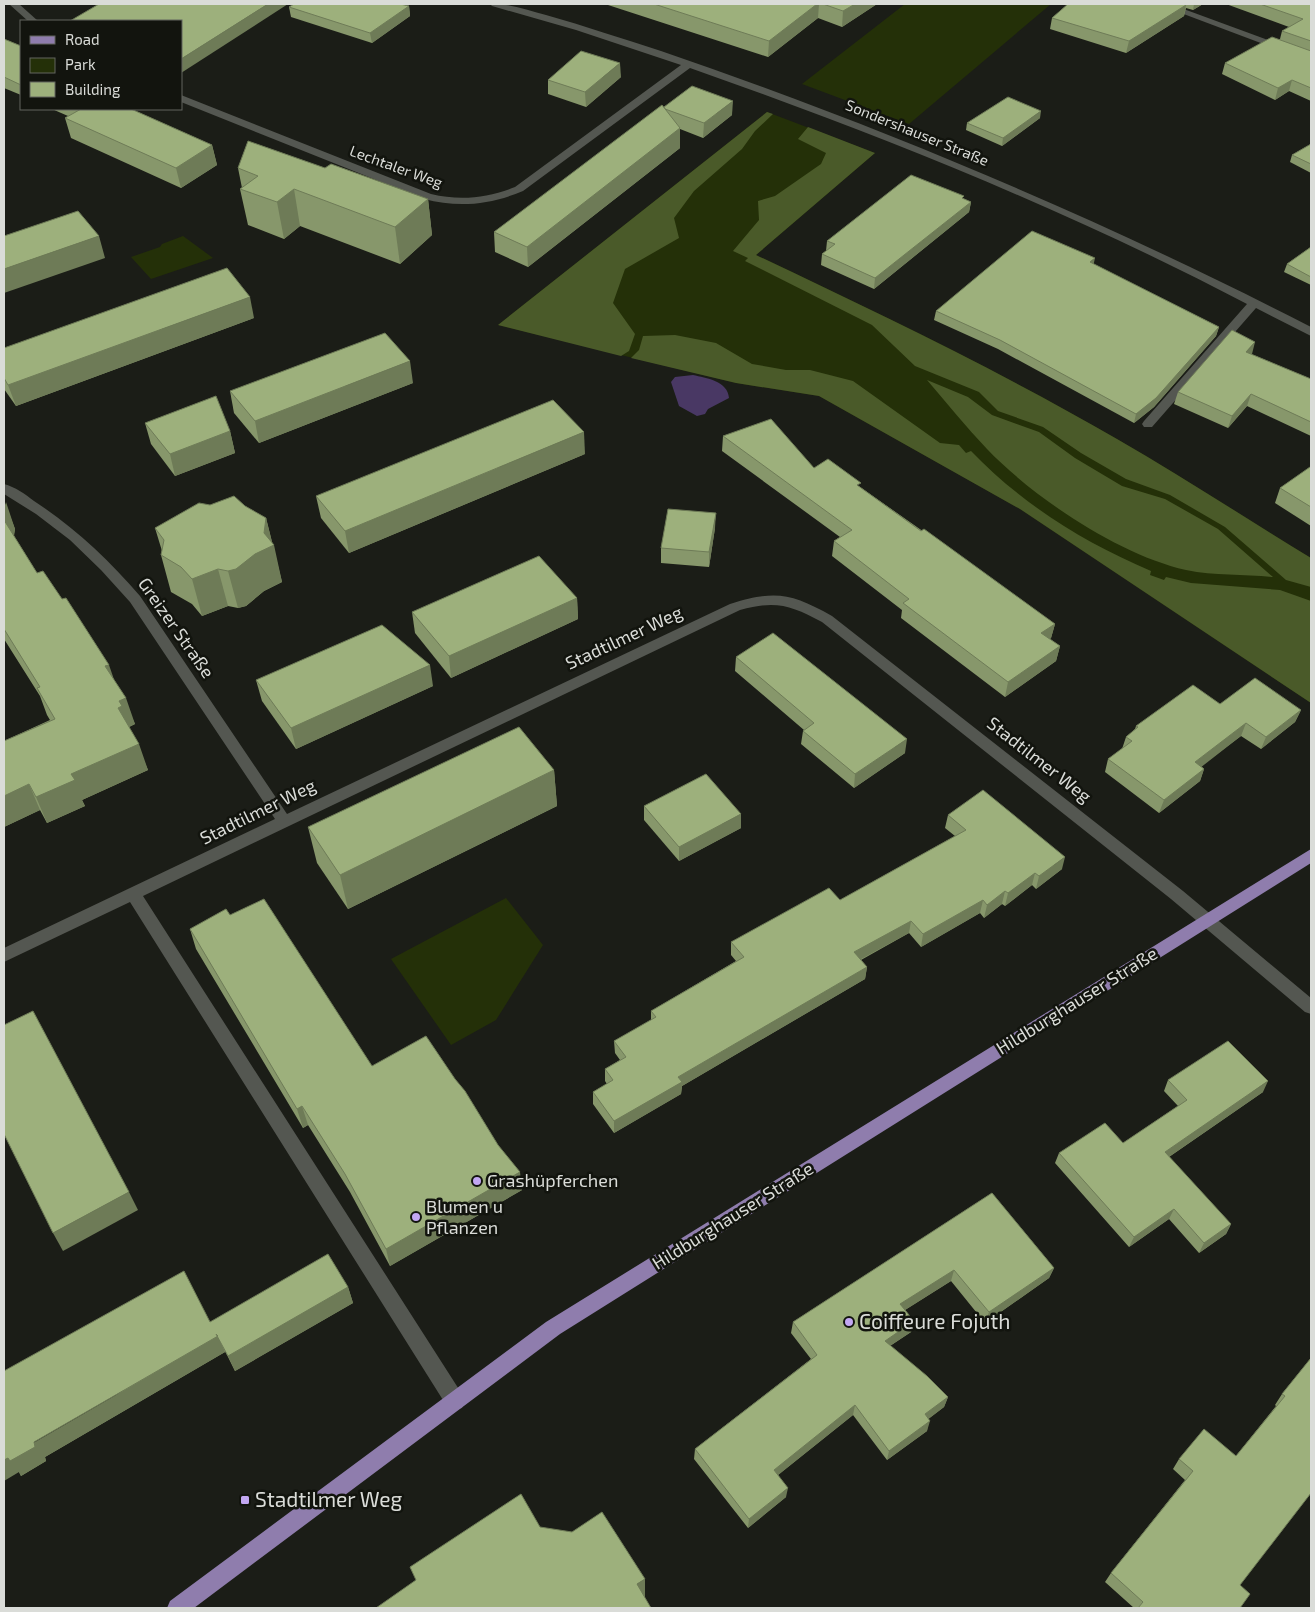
<svg xmlns="http://www.w3.org/2000/svg" width="1315" height="1612" font-family="'Exo 2',sans-serif">
<style>
.green{fill:#243008}
.forest{fill:#4a5a29}
.water{fill:#493864}
.lines{fill:none;stroke-linecap:round;stroke-linejoin:round}
.minor{fill:#545751;fill-rule:evenodd}
.major{fill:#8f7dad;fill-rule:evenodd}
.wall{fill:#87976b}
.shaded-wall{fill:#6e7b57}
.building{fill:#9db07c;stroke:#6e7b57}
.poi-dot{fill:#c2a7f2;stroke:#12140e;stroke-width:2}
.labels{text-anchor:middle;stroke-width:5;stroke-linejoin:round;paint-order:stroke}
.far-street-label{font-size:15px;fill:#dadcd8;stroke:#12140e}
.street-label{font-size:18px;fill:#dadcd8;stroke:#12140e}
.poi-label{font-size:18px;fill:#dadcd8;stroke:#12140e;text-anchor:start}
.near-poi-label{font-size:21px;fill:#dadcd8;stroke:#12140e;text-anchor:start}
</style>
<rect width="100%" height="100%" fill="#1b1d17"/>
<g class="green">
<path d="M905 4H1051L909 124 802 84Z"/>
<path d="M767 112 875 153 756 255C878 313 1000 371 1117 439 1183 477 1247 519 1311 558V703L1020 509 819 396 736 383 498 325Z"/>
<path d="M183 236 213 258 151 279 131 257 160 247 162 244Z"/>
<path d="M506 898 543 945 496 1020 451 1045 391 959Z"/>
</g>
<g class="forest">
<path d="M767 112 773 114 755 131 742 149 694 191 674 218 679 238 625 269 613 303 635 334 629 351 621 356 498 325Z"/>
<path d="M808 127 875 153 756 255C878 313 1000 371 1117 439 1183 477 1247 519 1311 558V587L1286 580 1225 527 1170 495 1126 479 1081 453 1043 427 998 411 979 392 915 366 872 325 745 261 748 258 733 251 759 220 758 201 775 196 821 164 826 153 798 139Z"/>
<path d="M675 335 716 343 752 364 786 370H810L853 381 940 443 959 445 966 453 971 451C1022 504 1083 542 1151 571L1150 575 1164 580 1166 577 1191 583 1280 590 1311 601V703L1020 509 819 396 736 383 631 358 639 350 643 336Z"/>
<path d="M927 380 968 397 992 415 1039 432 1075 458 1122 486 1165 499 1218 529 1273 577C1244 574 1215 576 1186 570 1119 555 1034 498 987 449 966 427 947 403 927 380Z"/>
</g>
<path class="water" d="M693 375C706 378 728 381 729 398L708 409 705 414 697 416 679 406 671 382 675 377Z"/>
<g class="lines">
<g class="minor">
<path d="M9 4H19L38 21H28Z"/>
<path d="M490 4C509 3 528 10 546 15 585 26 623 39 661 51 885 128 1101 219 1311 327V336L1256 308 1152 427H1144L1142 424 1144 421 1247 304C1068 210 880 135 690 68L523 191C490 205 458 208 424 199L181 102V95L431 194C460 201 488 198 515 187L681 65 576 30 492 6Z"/>
<path d="M1157 4H1170L1311 56V62Z"/>
<path d="M4 484C15 487 25 494 34 501 74 527 108 559 140 596L287 814 730 604C775 590 791 593 832 616L1183 891 1311 998V1014L1305 1012 1171 899 822 622C791 605 775 600 740 610L143 896 462 1394 465 1401 462 1408 455 1410 448 1408 130 902 4 962V948L275 819 130 602 101 570 70 540 36 514 4 494Z"/>
</g>
<path class="major" d="M1311 849V863L560 1334 194 1608H167L170 1601 546 1322Z"/>
</g>
<g class="wall">
<path d="M608 4H877L842 27 818 18 768 57 608 5Z"/>
<path d="M1068 4H1203L1193 10 1186 8 1184 16 1126 53 1050 29 1052 18Z"/>
<path d="M1226 4H1311V101L1289 91 1275 100 1222 74 1225 63 1280 39 1282 31 1289 27Z"/>
<path d="M409 6 410 16 372 43 291 17 289 7Z"/>
<path d="M4 39 21 46V95L4 88Z"/>
<path d="M621 77 586 107 548 94V80Z"/>
<path d="M664 107 732 115 703 138 680 129V148L528 267 495 252 494 232Z"/>
<path d="M52 109H131L212 145 217 165 181 188 71 138 65 118 68 116Z"/>
<path d="M1040 118 1002 146 966 130 967 123Z"/>
<path d="M1311 144V173L1290 162 1292 155Z"/>
<path d="M238 168H325L428 199 432 235 400 264 300 226 284 239 248 225 240 189 242 188Z"/>
<path d="M964 199 971 202 969 212 874 289 821 265 822 254 826 251 827 241Z"/>
<path d="M1311 247V285L1284 272 1287 264Z"/>
<path d="M1093 264 1219 327 1216 336 1154 407 1134 423 998 349 934 320 936 311Z"/>
<path d="M254 318 16 406 4 389V348Z"/>
<path d="M1251 354 1311 379V378V436L1247 406 1228 428 1174 404 1178 392 1252 354Z"/>
<path d="M413 383 259 443 234 413 230 391Z"/>
<path d="M145 423 230 431 235 453 175 476 151 444Z"/>
<path d="M723 436 814 468 860 487 1055 624 1051 638 1050 639 1060 646 1056 661 1005 697 901 618 902 610 832 556 834 541 840 537 722 451Z"/>
<path d="M585 454 349 553 321 518 316 496Z"/>
<path d="M1311 467V526L1275 503 1280 488Z"/>
<path d="M4 501 15 529 14 536 37 573 114 680 135 724 129 727 148 770 82 800 85 806 47 823 40 810 4 827V741L50 720 47 715 40 696 4 639Z"/>
<path d="M210 505 245 506 266 518 282 582 264 591 246 606 238 608 228 606 202 616 192 604 171 592 161 555 162 551 155 528Z"/>
<path d="M715 528 709 567 661 563V548Z"/>
<path d="M577 598 578 619 451 678 415 633 412 612Z"/>
<path d="M736 657 905 753 854 788 801 744 803 731 804 730 735 671Z"/>
<path d="M256 680 433 686 296 749 262 701Z"/>
<path d="M1220 704 1301 710 1295 722 1261 749 1241 736 1201 766 1204 769 1200 781 1159 813 1105 772 1108 759 1122 749 1126 737 1135 729 1136 726Z"/>
<path d="M554 770 557 806 348 909 317 863 308 827Z"/>
<path d="M644 806 741 828 679 861 644 820Z"/>
<path d="M948 815 1062 869 1036 889 1032 885 1005 906 1002 904 984 918 980 913 921 947 909 933 861 960 867 967 865 979 682 1086 681 1094 614 1133 593 1104V1092L607 1084 605 1081V1069L620 1060 615 1053 614 1041 651 1021V1011L736 961 731 955V942L840 900 955 836 945 828Z"/>
<path d="M230 915 372 1066 522 1190 390 1266 350 1192 308 1125 303 1128 196 949 190 929Z"/>
<path d="M1168 1080 1263 1092 1169 1157 1231 1224 1226 1234 1199 1253 1169 1219 1129 1247 1055 1163 1059 1153 1123 1143 1178 1106 1164 1091Z"/>
<path d="M992 1193 1054 1268 1049 1278 985 1323 951 1281 905 1310 914 1321 911 1332 890 1346 948 1397 944 1407 928 1419 927 1431 887 1460 853 1415 778 1475 786 1497 748 1528 694 1459 695 1449 811 1359 791 1333 793 1322Z"/>
<path d="M348 1287 353 1303 235 1371 225 1351V1352L45 1457 46 1461 21 1476 19 1472 210 1322Z"/>
<path d="M1311 1358 1240 1585V1608H1134L1105 1582 1111 1573 1185 1480 1173 1469 1179 1459 1236 1456 1276 1406 1275 1405 1282 1394Z"/>
</g>
<g class="shaded-wall">
<path d="M268 4H288L181 73V59Z"/>
<path d="M817 4H819L818 18 768 57 769 41Z"/>
<path d="M855 4H877L842 27 843 11Z"/>
<path d="M1194 4H1203L1193 10Z"/>
<path d="M1186 5 1184 16 1126 53 1129 41Z"/>
<path d="M409 6 410 16 372 43 370 33Z"/>
<path d="M620 63 621 77 586 107 585 92Z"/>
<path d="M1292 80 1289 91 1275 100 1278 88Z"/>
<path d="M733 101 732 115 703 138 704 123Z"/>
<path d="M1041 111 1040 118 1002 146 1003 138Z"/>
<path d="M680 128V148L528 267 527 247Z"/>
<path d="M212 145 217 165 181 188 176 168Z"/>
<path d="M294 189 300 226 284 239 277 202Z"/>
<path d="M428 199 432 235 400 264 395 227Z"/>
<path d="M971 202 969 212 874 289 875 278Z"/>
<path d="M99 236 105 258 4 293V269Z"/>
<path d="M1095 258 1093 267 1090 262Z"/>
<path d="M250 297 254 318 16 406 8 385Z"/>
<path d="M1219 327 1216 336 1154 407 1134 423 1136 414Z"/>
<path d="M1255 342 1252 354 1242 364 1246 352Z"/>
<path d="M410 361 413 383 259 443 255 421Z"/>
<path d="M1251 394 1247 406 1228 428 1232 416Z"/>
<path d="M230 431 235 453 175 476 170 454Z"/>
<path d="M584 432 585 454 349 553 345 531Z"/>
<path d="M6 502 15 529 12 543 4 522V509Z"/>
<path d="M716 513 715 528 709 567V552Z"/>
<path d="M266 518 273 546 274 545 282 582 264 591 246 606 238 608 228 571 264 533Z"/>
<path d="M218 569 228 606 202 616 192 579Z"/>
<path d="M577 598 578 619 451 678 449 656Z"/>
<path d="M1055 624 1051 638 1038 647 1041 633Z"/>
<path d="M1060 646 1056 661 1005 697 1008 682Z"/>
<path d="M109 665 118 691 105 666Z"/>
<path d="M430 665 433 686 296 749 291 728Z"/>
<path d="M126 698 135 724 129 727 118 708 119 701Z"/>
<path d="M1301 710 1295 722 1261 749 1266 737Z"/>
<path d="M1246 723 1241 736 1191 775 1195 762Z"/>
<path d="M907 739 905 753 854 788 855 774Z"/>
<path d="M139 744 148 770 82 800 85 806 47 823 36 797 71 774Z"/>
<path d="M1204 769 1200 781 1159 813 1164 800Z"/>
<path d="M554 770 557 806 348 909 340 875Z"/>
<path d="M29 784 40 810 4 827V796Z"/>
<path d="M741 814V828L679 861V847Z"/>
<path d="M1065 857 1062 869 1036 889 1039 876Z"/>
<path d="M1035 873 1032 885 1005 906 1008 893Z"/>
<path d="M1005 891 1002 904 984 918 987 905Z"/>
<path d="M983 900 980 913 921 947 923 934Z"/>
<path d="M911 921 909 933 852 964 854 952Z"/>
<path d="M867 967 865 979 682 1086 681 1094 614 1133V1121L678 1077Z"/>
<path d="M1268 1081 1263 1092 1160 1163 1165 1152Z"/>
<path d="M302 1106 308 1125 303 1128 297 1109Z"/>
<path d="M520 1172 522 1190 390 1266 386 1249Z"/>
<path d="M129 1192 138 1210 63 1251 53 1233Z"/>
<path d="M1174 1209 1169 1219 1129 1247 1134 1237Z"/>
<path d="M1231 1224 1226 1234 1199 1253 1204 1243Z"/>
<path d="M1054 1268 1049 1278 985 1323 989 1312Z"/>
<path d="M954 1270 951 1281 897 1315 900 1304Z"/>
<path d="M348 1287 353 1303 235 1371 228 1356Z"/>
<path d="M914 1321 911 1332 882 1351 885 1341Z"/>
<path d="M218 1336 225 1352 45 1457 46 1461 21 1476 19 1472 4 1481V1460Z"/>
<path d="M948 1397 944 1407 922 1424 925 1414Z"/>
<path d="M855 1405 853 1415 773 1479 774 1470Z"/>
<path d="M930 1421 927 1431 887 1460 889 1451Z"/>
<path d="M788 1488 786 1497 748 1528 749 1519Z"/>
<path d="M645 1579V1602L637 1584Z"/>
</g>
<g class="building">
<path d="M99 4H268L181 59V21H70Z"/>
<path d="M294 4H400L409 6 370 33 289 7Z"/>
<path d="M654 4H817L769 41Z"/>
<path d="M823 4H855L843 11Z"/>
<path d="M1068 4H1184L1186 5 1129 41 1052 18Z"/>
<path d="M1260 4H1311V41L1282 31 1303 19Z"/>
<path d="M1272 37 1311 51V88L1292 80 1278 88 1225 63Z"/>
<path d="M4 39 21 46V85L4 77Z"/>
<path d="M581 51 620 63 585 92 548 80Z"/>
<path d="M692 86 733 101 704 123 665 109 664 107Z"/>
<path d="M1008 97 1041 111 1003 138 967 123Z"/>
<path d="M662 105 680 128 527 247 494 232Z"/>
<path d="M81 109H131L212 145 176 168 65 118Z"/>
<path d="M248 141 325 168 331 164 428 199 395 227 294 189 277 202 240 189 258 176 238 168Z"/>
<path d="M1311 144V164L1292 155Z"/>
<path d="M911 175 964 196 962 198 971 202 875 278 822 254 835 244 827 241Z"/>
<path d="M78 211 99 236 4 269V236Z"/>
<path d="M1032 231 1095 258 1090 262 1219 327 1156 398 1136 414 1000 340 936 311Z"/>
<path d="M1311 247V277L1287 264Z"/>
<path d="M227 268 250 297 8 385 4 378V348Z"/>
<path d="M1232 330 1255 342 1246 352 1311 379V378V422L1251 394 1232 416 1178 392Z"/>
<path d="M385 333 410 361 255 421 230 391Z"/>
<path d="M216 396 230 431 170 454 145 423Z"/>
<path d="M553 400 584 432 345 531 316 496Z"/>
<path d="M771 419 814 468 828 459 861 483 857 485 921 531 924 529 1055 624 1041 633 1060 646 1008 682 903 603 909 599 834 541 852 530 723 436Z"/>
<path d="M1310 467H1311V507L1280 488Z"/>
<path d="M234 496 245 506 266 518 264 533 274 545 255 554 236 569 228 571 218 569 192 579 181 567 161 555 164 540 155 528 199 503 210 505Z"/>
<path d="M668 509 716 513 709 552 661 548Z"/>
<path d="M4 520 37 573 43 571 62 599 66 598 109 665 105 666 126 698 119 701 122 706 118 708 139 744 71 774 75 780 36 797 29 784 4 796V741L55 719 37 688 40 687 4 629Z"/>
<path d="M539 556 577 598 449 656 412 612Z"/>
<path d="M382 625 430 665 291 728 256 680Z"/>
<path d="M773 633 907 739 855 774 803 731 814 723 736 657Z"/>
<path d="M1255 678 1301 710 1266 737 1246 723 1195 762 1204 769 1164 800 1108 759 1132 741 1126 737 1138 727 1136 726 1193 685 1220 704Z"/>
<path d="M519 727 554 770 340 875 308 827Z"/>
<path d="M706 774 741 814 679 847 644 806Z"/>
<path d="M983 790 1065 857 1039 876 1035 873 1008 893 1005 891 987 905 983 900 923 934 911 921 854 952 867 967 678 1077 682 1082 614 1121 593 1092 613 1080 605 1069 626 1057 614 1041 656 1017 651 1011 744 957 731 942 829 888 840 900 966 830 948 815Z"/>
<path d="M264 899 372 1066 426 1036 455 1079 465 1091 498 1145 520 1172 386 1249 345 1174 302 1106 297 1109 190 929 226 909 230 915Z"/>
<path d="M33 1011 129 1192 53 1233 4 1134V1025Z"/>
<path d="M1228 1041 1268 1081 1165 1152 1231 1224 1204 1243 1174 1209 1134 1237 1059 1153 1105 1123 1123 1143 1187 1100 1168 1080Z"/>
<path d="M992 1193 1054 1268 989 1312 954 1270 900 1304 914 1321 885 1341 927 1376 948 1397 925 1414 930 1421 889 1451 855 1405 774 1470 788 1488 749 1519 695 1449 817 1355 793 1322Z"/>
<path d="M328 1254 348 1287 228 1356 216 1334 218 1336 34 1442 35 1447 10 1461 8 1458 4 1460V1371L184 1271 210 1322Z"/>
<path d="M1311 1358V1493L1240 1585 1250 1594 1240 1608H1138L1143 1602 1111 1573 1193 1471 1179 1459 1204 1429 1236 1456 1285 1396 1282 1394Z"/>
<path d="M521 1494 540 1527 572 1532 602 1512 645 1579 637 1584 651 1608H376L416 1580 410 1567Z"/>
</g>
<g class="poi-dot">
<circle cx="477" cy="1181" r="5"/>
<circle cx="416" cy="1217" r="5"/>
<circle cx="849" cy="1322" r="5"/>
<rect x="240" y="1495" width="10" height="10" rx="2.5"/>
</g>
<g class="labels">
<g class="far-street-label">
<text transform="translate(917 133) rotate(22)" y="5">Sondershauser Straße</text>
<text transform="translate(396 167) rotate(20)" y="5">Lechtaler Weg</text>
</g>
<g class="street-label">
<text transform="translate(176 628) rotate(55)" y="6">Greizer Straße</text>
<text transform="translate(624 638) rotate(-25)" y="6">Stadtilmer Weg</text>
<text transform="translate(1039 760) rotate(38)" y="6">Stadtilmer Weg</text>
<text transform="translate(258 812) rotate(-26)" y="6">Stadtilmer Weg</text>
<text transform="translate(1077 1001) rotate(-32)" y="6">Hildburghauser Straße</text>
<text transform="translate(733 1216) rotate(-32)" y="6">Hildburghauser Straße</text>
</g>
<g class="poi-label">
<text x="487" y="1187">Grashüpferchen</text>
<text x="426" y="1213">Blumen u<tspan x="426" dy="21">Pflanzen</tspan></text>
</g>
<g class="near-poi-label">
<text x="859" y="1329">Coiffeure Fojuth</text>
<text x="255" y="1507">Stadtilmer Weg</text>
</g>
</g>
<rect width="1315" height="1612" fill="none" stroke="#dadcd8" stroke-width="10"/>
<rect x="20" y="20" width="162" height="90" fill="#12140e" stroke="#62645f"/>
<rect x="30" y="36" width="25" height="8" fill="#8f7dad" stroke="#62645f"/>
<text x="65" y="45" font-size="15" fill="#dadcd8">Road</text>
<rect x="30" y="58" width="25" height="15" fill="#243008" stroke="#62645f"/>
<text x="65" y="70" font-size="15" fill="#dadcd8">Park</text>
<rect x="30" y="82" width="25" height="15" fill="#9db07c" stroke="#62645f"/>
<text x="65" y="95" font-size="15" fill="#dadcd8">Building</text>
</svg>
